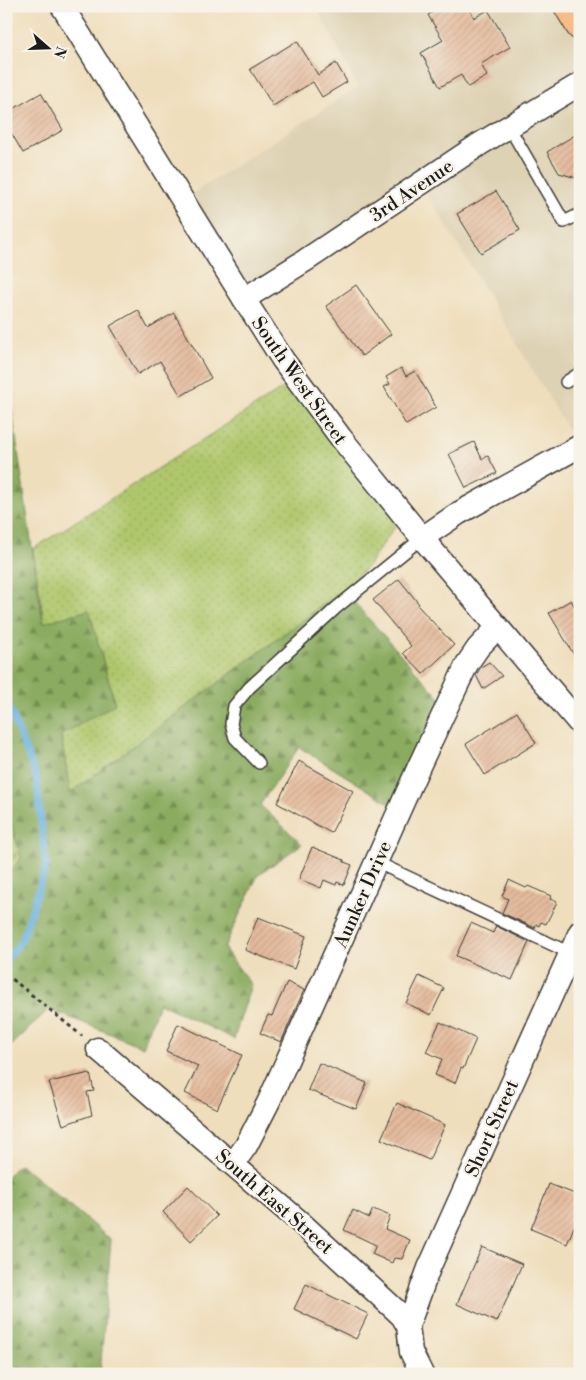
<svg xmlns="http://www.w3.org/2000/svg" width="586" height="1380" font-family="'Libre Bodoni',serif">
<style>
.built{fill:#ded2b4}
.grass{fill:url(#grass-dots);stroke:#667244}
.forest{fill:url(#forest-firs);stroke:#54643e}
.cemetery{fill:url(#cemetery-stones);stroke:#667244}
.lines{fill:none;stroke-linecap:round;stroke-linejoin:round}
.stream{stroke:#69b1e0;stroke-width:7}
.building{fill:url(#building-hatch)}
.lane-casing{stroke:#3c3934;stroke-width:14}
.street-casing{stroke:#3c3934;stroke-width:25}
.primary-casing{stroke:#3c3934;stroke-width:30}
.path{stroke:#3c3934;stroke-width:3;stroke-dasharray:4 4;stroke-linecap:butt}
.lane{stroke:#fff;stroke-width:11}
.street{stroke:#fff;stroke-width:22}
.primary{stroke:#f7bd88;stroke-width:28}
.labels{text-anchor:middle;stroke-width:4.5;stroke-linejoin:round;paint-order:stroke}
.street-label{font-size:19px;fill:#1c1c1c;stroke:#f7f3e8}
</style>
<defs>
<pattern id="grass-dots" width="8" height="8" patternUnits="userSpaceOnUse" patternTransform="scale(1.25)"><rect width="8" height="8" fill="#afc76c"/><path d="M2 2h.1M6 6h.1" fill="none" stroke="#96aa5d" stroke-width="1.8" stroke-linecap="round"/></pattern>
<pattern id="forest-firs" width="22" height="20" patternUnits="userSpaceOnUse" patternTransform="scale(1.25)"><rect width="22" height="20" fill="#8bac60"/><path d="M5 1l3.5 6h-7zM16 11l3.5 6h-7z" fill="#718b4e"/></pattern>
<pattern id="cemetery-stones" width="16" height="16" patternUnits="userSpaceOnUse" patternTransform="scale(1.25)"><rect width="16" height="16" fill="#afc76c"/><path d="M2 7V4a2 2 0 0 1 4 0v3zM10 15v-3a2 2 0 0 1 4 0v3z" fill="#96aa5d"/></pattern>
<pattern id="building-hatch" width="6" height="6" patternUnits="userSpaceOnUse" patternTransform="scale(1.25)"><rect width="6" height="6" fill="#e4ba9b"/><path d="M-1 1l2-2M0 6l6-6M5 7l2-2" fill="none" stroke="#c39f85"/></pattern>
</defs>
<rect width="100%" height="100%" fill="#f7f3e8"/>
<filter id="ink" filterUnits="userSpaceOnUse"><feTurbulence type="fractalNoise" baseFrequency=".02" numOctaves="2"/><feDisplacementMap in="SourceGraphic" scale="10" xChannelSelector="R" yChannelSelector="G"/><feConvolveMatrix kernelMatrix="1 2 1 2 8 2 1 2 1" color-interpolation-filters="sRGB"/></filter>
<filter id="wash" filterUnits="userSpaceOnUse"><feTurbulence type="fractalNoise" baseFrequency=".0096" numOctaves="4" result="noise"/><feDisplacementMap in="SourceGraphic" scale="20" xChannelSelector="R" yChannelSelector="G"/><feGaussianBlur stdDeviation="1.12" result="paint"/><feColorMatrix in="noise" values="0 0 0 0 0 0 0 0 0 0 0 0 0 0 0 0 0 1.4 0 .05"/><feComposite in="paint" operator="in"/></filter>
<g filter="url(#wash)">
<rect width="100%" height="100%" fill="#efdebc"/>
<path class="built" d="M316 6H580V450L421 183 244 299 182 200 358 87Z"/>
<path class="grass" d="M297 379 403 515 367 567 343 590 70 794 33 549Z"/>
<g class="forest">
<path d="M6 369 43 623 89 610 115 704 61 735 70 793 343 590 447 706 400 810 299 747 260 805 302 844 258 875 224 948 251 985 234 1039 159 1003 143 1047 49 1009 6 1051V877L21 858 6 805Z"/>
<path d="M20 1164 111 1240 100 1374H6V1177Z"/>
</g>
<path class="cemetery" d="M6 805 21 858 6 877Z"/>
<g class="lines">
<path class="stream" d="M6 700 36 776 46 866 22 940 6 960"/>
</g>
<g id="blocks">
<g class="building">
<path d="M442 6H468L474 18 488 10 510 47 481 64 487 76 468 87 461 75 440 87 421 53 443 40 428 15Z"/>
<path d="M297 41 318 75 336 63 347 82 322 97 313 82 273 106 250 69Z"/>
<path d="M41 93 63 130 23 153 6 124V113Z"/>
<path d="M580 132V179L559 173 547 152Z"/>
<path d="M496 191 520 230 481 253 457 214Z"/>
<path d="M356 285 391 334 362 356 326 306Z"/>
<path d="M138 310 148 328 174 313 211 378 181 396 160 361 138 374 110 326Z"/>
<path d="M401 368 406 376 415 371 436 407 406 425 384 387 390 384 386 377Z"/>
<path d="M474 442 482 459 488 456 497 473 466 488 449 454Z"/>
<path d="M399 579 419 604 418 606 454 645 423 674 403 653 411 646 373 600Z"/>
<path d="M571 600 580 615V665L549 613Z"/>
<path d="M489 662 502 676 483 689 476 675 481 667Z"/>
<path d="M517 712 536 743 485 775 466 744Z"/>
<path d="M299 761 353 791 331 833 277 803Z"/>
<path d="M312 847 344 860V862L352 865 344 885 337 882 336 885 324 880 321 888 299 879Z"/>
<path d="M509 880 526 888 528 886 551 896 550 899 557 902 546 924 541 922 539 926 536 924 535 928 502 913 508 899 502 896Z"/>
<path d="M258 917 306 936 294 969 245 950Z"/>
<path d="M471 923 493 933 496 926 529 942 512 980 456 956Z"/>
<path d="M419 976 444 988 431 1015 406 1003Z"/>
<path d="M287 982 304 990 281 1042 260 1033 268 1015 272 1016Z"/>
<path d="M440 1022 476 1039 463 1069 461 1068 455 1083 435 1075 442 1059 426 1052Z"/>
<path d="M178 1024 242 1055 217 1109 185 1093 198 1066 166 1051Z"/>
<path d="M319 1063 367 1083 356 1109 308 1090Z"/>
<path d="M90 1073 94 1091 87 1092 92 1115 63 1125 49 1082Z"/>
<path d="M397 1103 445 1125 429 1160 381 1139Z"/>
<path d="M549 1184 580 1196V1212L567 1244 531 1229Z"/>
<path d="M188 1186 217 1216 191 1241 163 1212Z"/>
<path d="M373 1209 390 1216 385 1229 410 1240 402 1259 394 1258 392 1263 372 1254 376 1245 344 1230 353 1210 369 1218Z"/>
<path d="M482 1247 522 1264 497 1322 457 1304Z"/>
<path d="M306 1284 368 1314 356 1339 294 1309Z"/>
</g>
</g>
</g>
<g filter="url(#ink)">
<use href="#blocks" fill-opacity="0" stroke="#3c3934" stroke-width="1"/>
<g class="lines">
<g class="lane-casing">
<g id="lane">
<path d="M509 127 564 222 580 214"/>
<path d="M566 382 580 373"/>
<path d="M259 763 235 738 231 724 234 706 249 688 336 608 422 538"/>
<path d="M376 862 570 953"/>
</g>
</g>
<g class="street-casing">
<g id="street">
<path d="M62 6 244 299 283 360 341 438 422 538 580 724"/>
<path d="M244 299 306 260 480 144 580 84"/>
<path d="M422 538 459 513 580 446"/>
<path d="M98 1049 300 1222 402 1316 408 1326 411 1352 422 1374"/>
<path d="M233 1164 246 1146 269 1101 420 764 467 664 478 648 497 628"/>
<path d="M408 1326 429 1268 580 932"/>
</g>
</g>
<g class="primary-casing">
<path id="primary" d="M568 6 580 26"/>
</g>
<path class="path" d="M6 974 82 1036"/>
<use href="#lane" class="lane"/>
<use href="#street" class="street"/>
<use href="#primary" class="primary"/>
</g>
</g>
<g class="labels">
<g class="street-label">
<text transform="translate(411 190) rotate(-34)" y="7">3rd Avenue</text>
<text transform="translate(300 380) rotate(55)" y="7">South West Street</text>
<text transform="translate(362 894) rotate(-66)" y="7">Aunker Drive</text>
<text transform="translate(491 1128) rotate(-66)" y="7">Short Street</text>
<text transform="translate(275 1201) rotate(41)" y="7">South East Street</text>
</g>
</g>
<rect width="586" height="1380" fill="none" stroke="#f7f3e8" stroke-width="25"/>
<g transform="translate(48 48) rotate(110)" stroke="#f7f3e8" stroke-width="4" paint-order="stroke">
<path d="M0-4L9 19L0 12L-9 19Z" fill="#1c1c1c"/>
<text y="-8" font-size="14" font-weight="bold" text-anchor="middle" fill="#1c1c1c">N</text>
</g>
</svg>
